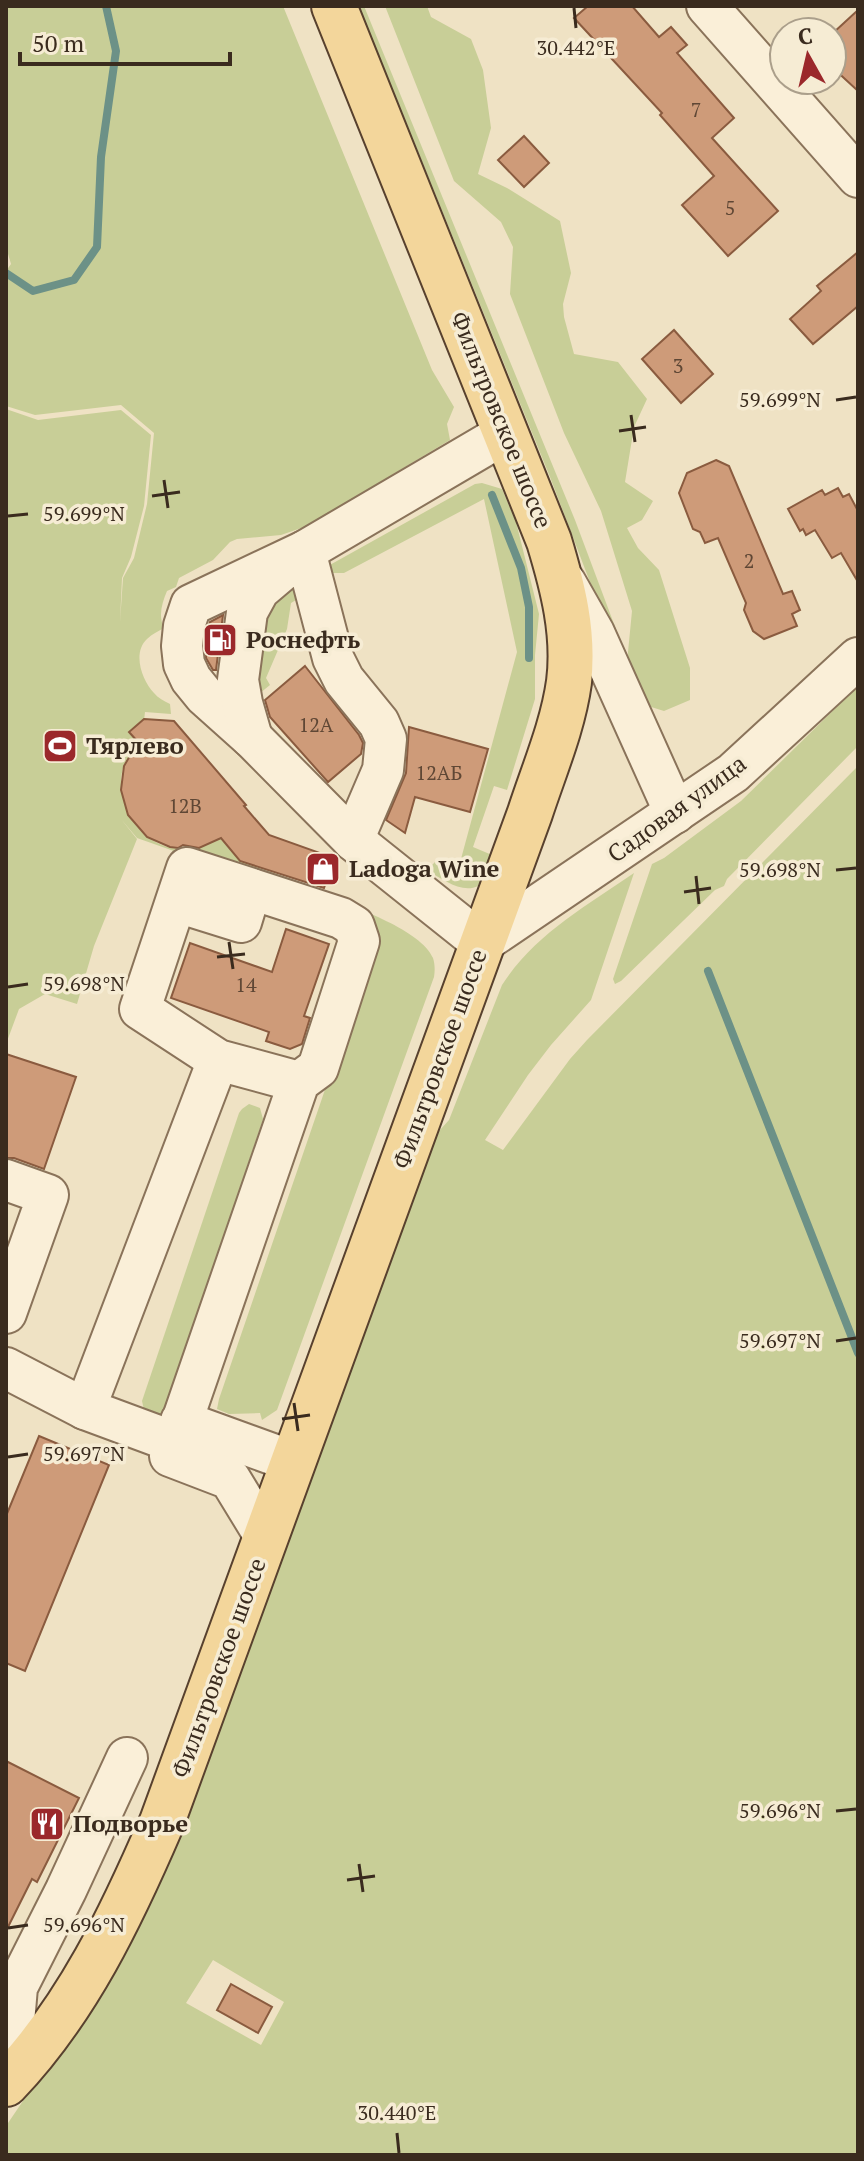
<svg xmlns="http://www.w3.org/2000/svg" width="864" height="2161" font-family="'PT Serif',serif">
<style>
.green{fill:#c8ce97;fill-rule:evenodd}
.lines{fill:none;stroke-linecap:round;stroke-linejoin:round}
.stream{stroke:#6c9187;stroke-width:8}
.building{fill:#ce9b79;stroke:#8a5b3f;stroke-width:2}
.minor-casing{stroke:#8a735a;stroke-width:44}
.major-casing{stroke:#58412e;stroke-width:48}
.minor{stroke:#faefd8;stroke-width:40}
.major{stroke:#f3d69b;stroke-width:44}
.ticks{fill:none;stroke:#3a2b1e;stroke-width:3}
.labels{text-anchor:middle;stroke-width:7;stroke-linejoin:round;paint-order:stroke}
.number-label{font-size:20px;fill:#5f4735}
.street-label{font-size:24px;fill:#3a2b1e;stroke:#f6ecd4}
.poi-label{font-size:24px;font-weight:bold;fill:#3a2b1e;stroke:#f6ecd4;text-anchor:start}
.ticks-label{font-size:20px;text-anchor:middle;fill:#3a2b1e;stroke:#f6ecd4;stroke-width:7;stroke-linejoin:round;paint-order:stroke}
</style>
<rect width="100%" height="100%" fill="#efe2c4"/>
<g class="green">
<path d="M6 6H283L432 370 454 407 447 424 450 440 307 526 281 535 237 539 230 542 213 560 179 578 176 587 167 591C162 603 158 616 164 628 159 631 152 634 147 639 132 653 142 680 154 693 158 698 164 701 170 704L171 714 145 712C144 722 142 734 137 743 134 751 127 757 124 765 112 798 137 842 172 848 191 850 204 845 221 838L240 861 330 893 329 897C356 908 421 930 433 958 435 964 435 971 434 977L277 1410 262 1420 260 1413 229 1414 217 1409 219 1399 378 935 375 925 367 919 137 838 121 819 137 839 94 946 77 1004 45 994 19 1009 6 1044V409L38 420 121 410 151 435 144 506 131 557 122 578 120 622 123 578 134 558 147 504 154 433 121 405 35 415 6 406V271L11 264 6 247Z"/>
<path d="M359 6H364L575 520 617 632 619 641 612 640 550 477Z"/>
<path d="M385 6H427L431 17 471 39 483 70 491 128 478 174 507 188 560 221 571 273 563 304 564 317 574 354 618 362 647 399 634 427 625 482 653 501 642 520 627 528 638 548 659 570 690 668V700L664 711 648 706 629 678 628 652 632 611 601 511 564 433 510 294 513 247 501 222 454 181Z"/>
<path d="M482 483 502 489 516 522 539 614 535 655V699L507 790 494 786 473 847 492 855 478 886C462 894 442 879 427 870L436 861 458 870 517 652 484 499 344 573H332L328 566 475 484Z"/>
<path d="M301 581V597L291 603 287 629 266 678 270 685 255 697 256 616Z"/>
<path d="M858 686V746L727 879 724 886 715 890 621 981 615 984 613 979 652 864 664 858 741 801Z"/>
<path d="M858 766V2155H6V2126L128 1946 156 1889 174 1848 430 1141 449 1120 502 985C534 935 586 906 634 873L591 1000 551 1045 528 1075 485 1140 503 1150 570 1059 587 1040ZM213 1960 284 2002 261 2045 186 2003Z"/>
<path d="M249 1104 260 1108 263 1119 167 1407 162 1414 155 1416 144 1410 142 1401 239 1113 242 1109Z"/>
</g>
<g class="lines">
<g class="stream">
<path d="M6 273 33 291 74 280 97 247 101 157 116 51 106 6"/>
<path d="M492 495 521 568 529 607V658"/>
<path d="M708 971 858 1353"/>
</g>
</g>
<g class="building">
<path d="M588 6H632L659 37 671 27 687 45 677 53 734 118 712 138 778 211 728 256 682 205 714 176 660 115 662 113 574 18Z"/>
<path d="M858 10V91L832 67V34Z"/>
<path d="M524 136 549 163 524 187 498 160Z"/>
<path d="M858 252V306L813 344 790 319 821 291 817 286Z"/>
<path d="M674 330 713 374 681 403 642 359Z"/>
<path d="M716 460 729 466 783 594 792 591 800 610 792 614 797 626 764 639 753 631 744 610 746 603 718 538 705 543 700 532 693 529 679 493 687 473Z"/>
<path d="M838 488 843 497 849 494 858 511V582L841 553 832 558 815 530 806 535 803 529 800 531 788 509 822 490 825 495Z"/>
<path d="M223 615 216 670H213L206 658 207 630 210 622Z"/>
<path d="M305 666 359 735 363 743 361 754 328 782 270 717 265 700Z"/>
<path d="M144 719 174 721 246 805 244 806 269 835 334 858 324 888 240 861 221 838 199 848 183 845 178 848 170 847 147 837 128 815 121 790 124 766 138 742 129 732Z"/>
<path d="M409 727 488 749 470 812 415 797 405 833 386 820 406 773Z"/>
<path d="M286 929 329 944 304 1016 310 1018 302 1044 290 1049 266 1041 269 1032 171 998 190 943 272 972Z"/>
<path d="M6 1054 76 1077 44 1169 14 1158H6Z"/>
<path d="M39 1436 109 1465 25 1671 6 1663V1516Z"/>
<path d="M6 1761 79 1798 37 1882 32 1879 6 1931Z"/>
<path d="M231 1984 272 2007 258 2033 217 2010Z"/>
</g>
<g class="lines">
<g class="minor-casing">
<g id="minor">
<path d="M707 6 858 177"/>
<path d="M506 433 305 551 191 605 184 626 182 646 184 664 191 679 204 695 252 738 353 840 482 943 733 773 858 658"/>
<path d="M565 582 594 633 675 813"/>
<path d="M252 738 242 703 238 680 247 612 259 590 305 551 333 658 344 680 379 723 386 739 383 770 353 840"/>
<path d="M177 902 241 922 251 889"/>
<path d="M6 1180 48 1195 6 1313"/>
<path d="M6 1368 85 1409"/>
<path d="M181 1421 294 1462"/>
<path d="M174 1442 85 1409 218 1060"/>
<path d="M266 1538 230 1479 170 1456 299 1082 218 1060 140 1009 187 868 341 918 354 926 359 941 318 1068 299 1082"/>
<path d="M9 2081 17 1987 66 1890 127 1758"/>
</g>
</g>
<g class="major-casing">
<path id="major" d="M6 2084C77 2010 122 1915 162 1822L530 813C544 770 563 726 569 682 575 634 563 587 549 541L334 6"/>
</g>
<use href="#minor" class="minor"/>
<use href="#major" class="major"/>
</g>
<path class="ticks" d="M574 8 576 28M836 400 856 397M631 415 635 442M619 431 646 427M164 480 168 508M152 496 180 492M8 516 28 514M836 870 856 868M696 876 699 904M684 892 711 888M229 942 233 969M217 957 245 954M8 987 28 984M836 1341 856 1338M294 1403 298 1431M282 1419 310 1415M8 1457 28 1454M836 1811 856 1809M359 1864 363 1892M347 1880 375 1876M8 1928 28 1925M397 2133 399 2153"/>
<defs>
<g id="fuel-square" transform="scale(1.8)"><rect x="-9" y="-9" width="18" height="18" rx="4" fill="#9b282b" stroke="#f6ecd4"/><path d="M-5.5-6h7V0h2V4h1.3V-2.5L3-4.5l.8-.8L6-3V5H2.5V1h-1V6h-7ZM-4.2-4.7v3.2H.2V-4.7Z" fill="#fff"/></g>
<g id="stadium-square" transform="scale(1.8)"><rect x="-9" y="-9" width="18" height="18" rx="4" fill="#9b282b" stroke="#f6ecd4"/><path d="M0-5a6.5 5 0 1 0 0 10a6.5 5 0 1 0 0-10ZM-3.5-1.8h7v3.6h-7Z" fill="#fff"/></g>
<g id="shop-square" transform="scale(1.8)"><rect x="-9" y="-9" width="18" height="18" rx="4" fill="#9b282b" stroke="#f6ecd4"/><path d="M-5-2.5h2.3a2.7 3.5 0 0 1 5.4 0H5L5.5 6h-11ZM-1.5-2.5h3a1.5 2.3 0 0 0-3 0Z" fill="#fff"/></g>
<g id="restaurant-square" transform="scale(1.8)"><rect x="-9" y="-9" width="18" height="18" rx="4" fill="#9b282b" stroke="#f6ecd4"/><path d="M-5-6h1v4h1v-4h1v4h1v-4h1v5L-1.5 .5V6h-2V.5L-5-1ZM5-6V6H3V1.5H1.5Q1.5-4 5-6Z" fill="#fff"/></g>
</defs>
<g fill-rule="evenodd">
<use href="#fuel-square" x="220" y="640"/>
<use href="#stadium-square" x="60" y="746"/>
<use href="#shop-square" x="323" y="869"/>
<use href="#restaurant-square" x="47" y="1824"/>
</g>
<g class="labels">
<g class="number-label">
<text x="696" y="117">7</text>
<text x="730" y="215">5</text>
<text x="678" y="373">3</text>
<text x="749" y="568">2</text>
<text x="316" y="732">12А</text>
<text x="439" y="780">12АБ</text>
<text x="185" y="813">12В</text>
<text x="246" y="992">14</text>
</g>
<g class="street-label">
<text transform="translate(501 420) rotate(68)" y="8">Фильтровское шоссе</text>
<text transform="translate(677 809) rotate(-36)" y="8">Садовая улица</text>
<text transform="translate(440 1059) rotate(-70)" y="8">Фильтровское шоссе</text>
<text transform="translate(219 1668) rotate(-70)" y="8">Фильтровское шоссе</text>
</g>
<g class="poi-label">
<text x="246" y="648">Роснефть</text>
<text x="86" y="754">Тярлево</text>
<text x="349" y="877">Ladoga Wine</text>
<text x="73" y="1832">Подворье</text>
</g>
</g>
<g class="ticks-label">
<text x="576" y="55">30.442°E</text>
<text x="780" y="407">59.699°N</text>
<text x="84" y="521">59.699°N</text>
<text x="780" y="877">59.698°N</text>
<text x="84" y="991">59.698°N</text>
<text x="780" y="1348">59.697°N</text>
<text x="84" y="1461">59.697°N</text>
<text x="780" y="1818">59.696°N</text>
<text x="84" y="1932">59.696°N</text>
<text x="397" y="2120">30.440°E</text>
</g>
<rect width="864" height="2161" fill="none" stroke="#3a2b1e" stroke-width="16"/>
<g transform="translate(808 56) rotate(352)"><circle r="38" fill="#f6ecd4" stroke="#ab9f8b" stroke-width="2"/>
<path d="M0-6L14 30L0 20L-14 30Z" fill="#9b282b"/>
<text y="-12" font-size="22" font-weight="bold" text-anchor="middle" fill="#3a2b1e">С</text>
</g>
<path d="M20 52v12h210v-12" fill="none" stroke="#3a2b1e" stroke-width="4"/>
<text x="32" y="52" font-size="24" fill="#3a2b1e" stroke="#f6ecd4" stroke-width="6" paint-order="stroke">50 m</text>
</svg>
